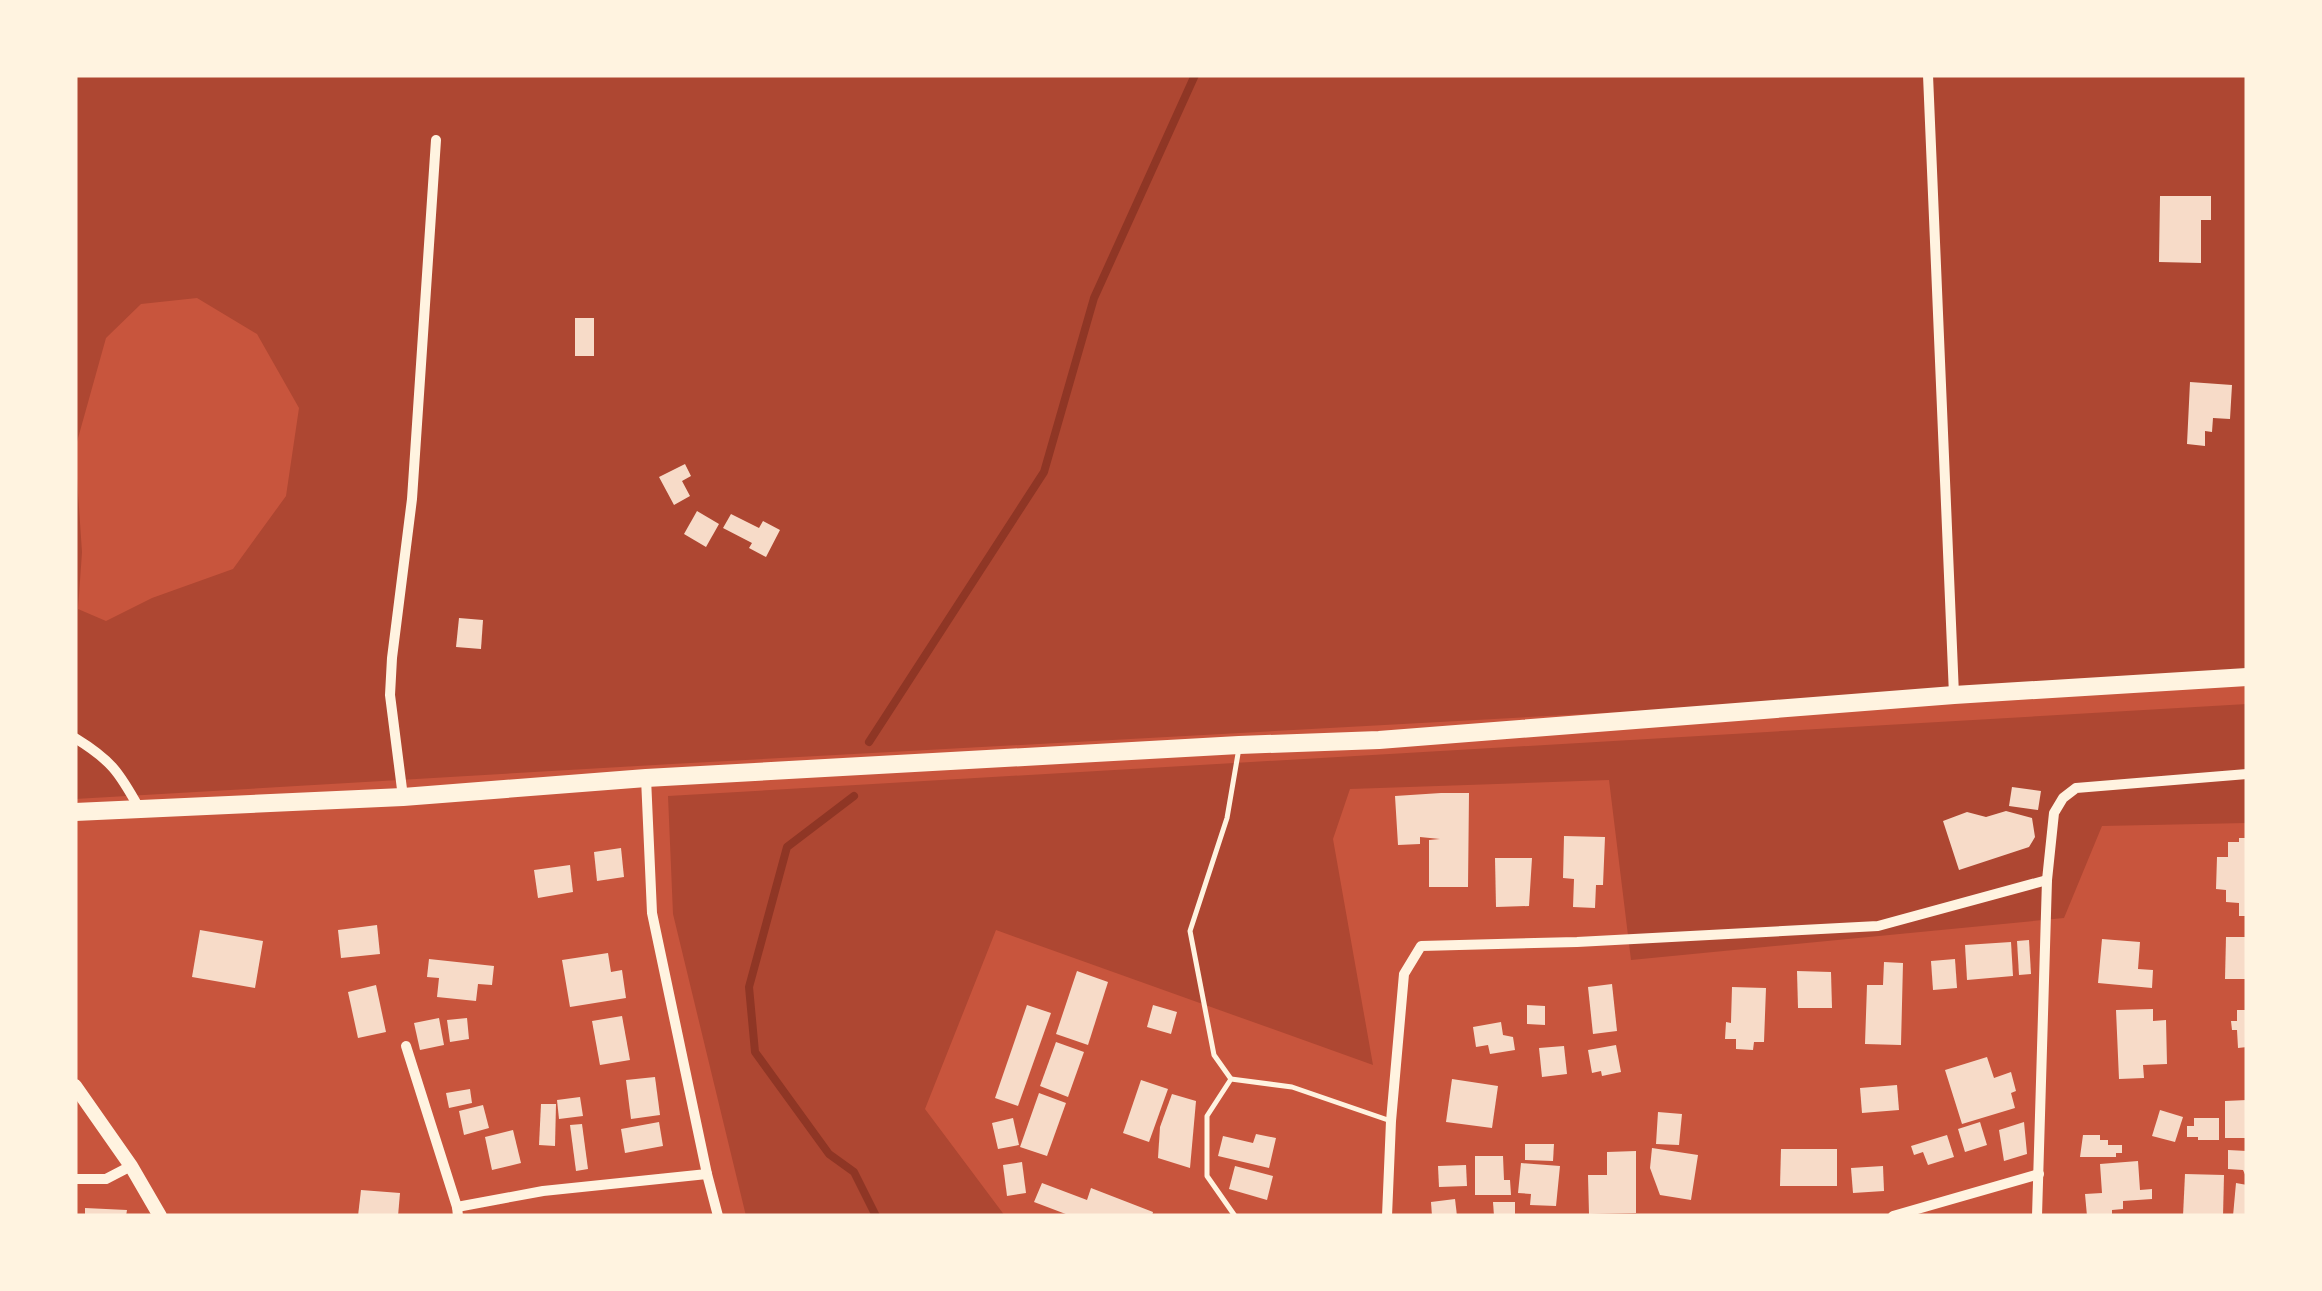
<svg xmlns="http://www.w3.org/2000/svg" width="2322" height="1291" font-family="'Space Grotesk',sans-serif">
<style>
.green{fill:#ae4732;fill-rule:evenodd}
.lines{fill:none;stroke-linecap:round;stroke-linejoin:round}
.stream{stroke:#8f3625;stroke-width:8}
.building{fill:#f7dbc8}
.service{stroke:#fff3e0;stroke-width:5}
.minor{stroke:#fff3e0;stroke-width:10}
.tertiary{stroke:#fff3e0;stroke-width:14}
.primary{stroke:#fff3e0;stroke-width:18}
</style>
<rect width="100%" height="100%" fill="#c8553d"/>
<g class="green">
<path d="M75 75H2247V676L2079 687 672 764 75 799ZM197 298 257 334 299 408 286 496 233 569 152 598 106 621 78 609 82 552 75 449 106 338 141 304Z"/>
<path d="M2247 704V823L2102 826 2064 918 1631 960 1609 780 1350 789 1333 839 1373 1065 996 930 925 1109 1005 1216H746L673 914 668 796Z"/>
</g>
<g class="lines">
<g class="stream">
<path d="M869 742 1044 472 1094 298 1195 75"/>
<path d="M854 796 787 847 749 987 755 1052 829 1154 854 1172 876 1216"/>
</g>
</g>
<g class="building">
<path d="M2160 196H2211V220H2201V263L2159 262Z"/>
<rect x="575" y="318" width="19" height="38"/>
<path d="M2190 382 2232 385 2230 419 2213 418 2212 432 2205 431V446L2187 444Z"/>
<path d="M685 464 691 476 682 481 690 496 674 505 659 477Z"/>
<path d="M697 511 719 524 706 547 684 534Z"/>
<path d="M731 514 759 528 763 521 780 530 766 557 749 548 752 543 723 528Z"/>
<path d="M459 618 483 620 481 649 456 647Z"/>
<path d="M2012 787 2041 791 2038 810 2009 806Z"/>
<path d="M1441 793H1469L1468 887H1429V840L1440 839 1420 837V844L1398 845 1395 796Z"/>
<path d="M2006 811 2032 818 2035 837 2029 847 1959 870 1943 821 1967 812 1986 817Z"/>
<path d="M1564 836 1605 837 1603 885H1596L1595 908 1573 907 1574 879 1563 878Z"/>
<path d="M2239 838H2247V916H2239V903L2226 902V890L2216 889 2217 857H2228V842H2239Z"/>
<path d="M621 848 624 877 597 881 594 852Z"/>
<path d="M1495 858H1532L1529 906 1496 907Z"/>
<path d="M570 865 573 892 538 898 534 870Z"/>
<path d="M377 925 380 954 341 958 338 930Z"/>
<path d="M200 930 263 941 255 988 192 977Z"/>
<path d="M2226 937H2247V979H2225Z"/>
<path d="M2102 939 2140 942 2138 969 2153 970 2152 988 2098 983Z"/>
<path d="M2029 940 2031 974 2019 975 2017 941Z"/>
<path d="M2011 942 2013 976 1967 980 1965 945Z"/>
<path d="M608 953 611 972 622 970 626 998 570 1007 562 960Z"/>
<path d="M429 959 494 966 492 985 478 984 476 1001 437 997 439 978 427 977Z"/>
<path d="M1955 959 1957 988 1933 990 1931 961Z"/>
<path d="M1884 962 1903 963 1901 1045 1865 1044 1867 985H1883Z"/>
<path d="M1077 971 1108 982 1088 1045 1056 1034Z"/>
<path d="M1797 971 1831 972 1832 1008H1798Z"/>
<path d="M1612 984 1617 1031 1593 1034 1588 987Z"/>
<path d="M376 985 386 1032 358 1038 348 992Z"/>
<path d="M1732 987 1766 988 1764 1042H1754L1753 1050 1736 1049V1039H1725L1726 1022 1731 1023Z"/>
<path d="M1027 1005 1051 1013 1018 1106 995 1098Z"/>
<path d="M1153 1005 1177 1012 1171 1034 1147 1027Z"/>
<path d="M1527 1005 1545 1006V1025L1527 1024Z"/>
<path d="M2153 1009V1021L2166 1020 2167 1064 2143 1065 2144 1078 2119 1079 2116 1010Z"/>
<path d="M2237 1010H2247V1047L2238 1048 2237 1030H2232L2231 1021H2237Z"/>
<path d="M622 1016 630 1060 600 1065 592 1021Z"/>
<path d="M439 1018 444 1045 420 1050 414 1023Z"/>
<path d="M467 1018 469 1039 450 1042 447 1020Z"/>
<path d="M1501 1022 1503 1035 1513 1037 1515 1050 1490 1054 1488 1045 1476 1047 1473 1027Z"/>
<path d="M1056 1042 1084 1052 1068 1097 1040 1086Z"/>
<path d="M1616 1045 1621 1072 1602 1076 1601 1071 1592 1073 1588 1050Z"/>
<path d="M1564 1046 1567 1074 1542 1077 1539 1048Z"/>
<path d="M1987 1057 1994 1078 2011 1072 2016 1091 2011 1093 2015 1108 1962 1124 1945 1070Z"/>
<path d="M655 1077 660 1115 631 1119 626 1080Z"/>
<path d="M1452 1079 1498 1086 1492 1128 1446 1122Z"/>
<path d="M1141 1080 1168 1089 1149 1142 1123 1133Z"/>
<path d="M1897 1085 1899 1110 1862 1113 1860 1088Z"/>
<path d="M470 1089 472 1103 449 1108 446 1093Z"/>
<path d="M1039 1093 1066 1103 1047 1156 1020 1147Z"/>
<path d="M1172 1094 1196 1101 1190 1168 1158 1158 1160 1127Z"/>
<path d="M580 1097 583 1116 559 1119 557 1100Z"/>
<path d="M2247 1100V1138H2225V1101Z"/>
<path d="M541 1104H556L555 1146 539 1145Z"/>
<path d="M483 1105 489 1128 464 1135 459 1111Z"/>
<path d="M2160 1110 2183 1117 2175 1142 2152 1136Z"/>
<path d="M1658 1112 1682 1114 1679 1145 1656 1144Z"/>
<path d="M1013 1118 1019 1145 998 1149 992 1123Z"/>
<path d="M2194 1118H2219V1140H2198V1137H2187V1126H2194Z"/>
<path d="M659 1122 663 1146 625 1153 621 1129Z"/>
<path d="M1980 1122 1987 1145 1965 1152 1958 1129Z"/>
<path d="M2024 1122 2027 1154 2004 1161 1999 1130Z"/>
<path d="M582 1124 588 1169 576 1171 570 1125Z"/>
<path d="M513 1130 521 1163 492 1170 485 1137Z"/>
<path d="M1256 1134 1276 1138 1269 1168 1218 1156 1223 1136 1253 1143Z"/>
<path d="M1947 1135 1954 1157 1928 1165 1923 1152 1914 1155 1911 1146Z"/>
<path d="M2083 1135H2100V1140H2108V1145H2122V1153H2116V1157H2080Z"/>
<path d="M1525 1144H1554L1553 1161 1525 1160Z"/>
<path d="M1652 1148 1698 1155 1691 1200 1660 1195 1650 1168Z"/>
<path d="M1781 1149H1837V1186H1780Z"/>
<path d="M2228 1150 2247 1151V1179L2243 1170 2228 1169Z"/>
<path d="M1636 1151V1213L1589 1214 1588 1175H1607V1152Z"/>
<path d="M1475 1156H1503L1504 1180H1510L1511 1195H1475Z"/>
<path d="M2138 1161 2140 1190 2152 1189V1199L2123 1201V1209L2112 1210V1216H2087L2085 1194 2102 1193 2100 1164Z"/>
<path d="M1022 1162 1026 1193 1007 1196 1003 1165Z"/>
<path d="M1521 1163 1560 1166 1556 1206 1530 1205 1531 1194 1518 1193Z"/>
<path d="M1466 1165 1467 1186 1439 1187 1438 1166Z"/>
<path d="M1235 1166 1273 1176 1267 1200 1229 1189Z"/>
<path d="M1883 1166 1884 1191 1853 1193 1851 1168Z"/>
<path d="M2185 1174 2224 1175 2223 1216H2183Z"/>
<path d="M1042 1183 1087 1200 1091 1188 1153 1212 1152 1216H1071L1034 1202Z"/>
<path d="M2236 1183 2247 1185V1216H2233Z"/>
<path d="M361 1190 400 1193 398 1216H358Z"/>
<path d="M1455 1199 1457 1216H1432L1431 1202Z"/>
<path d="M1493 1202H1515V1216H1494Z"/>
<path d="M85 1208 127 1210 126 1216H85Z"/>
</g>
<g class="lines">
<g class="service">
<path d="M1231 1079 1214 1055 1190 931 1227 818 1239 748"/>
<path d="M1235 1216 1207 1176V1116L1231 1079 1292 1087 1388 1120"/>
</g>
<g class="minor">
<path d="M1928 75 1954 695"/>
<path d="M75 738C111 760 119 772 139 808"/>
<path d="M646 778 652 913 707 1174 718 1216"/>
<path d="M403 797 390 695 392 658 412 499 436 140"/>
<path d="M406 1046 457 1207 458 1216"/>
<path d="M75 1179H106L131 1166"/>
<path d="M457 1207 543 1191 707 1174"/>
<path d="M1387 1216 1391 1121 1404 974 1421 946 1577 942 1878 926 2047 880"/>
<path d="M1893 1216 2039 1174"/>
<path d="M2037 1216 2047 880 2054 813 2063 798 2076 788 2247 774"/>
</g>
<path class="tertiary" d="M75 1086 131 1166 160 1216"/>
<path class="primary" d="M75 812 403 797 646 778 1239 745 1379 740 1954 695 2247 677"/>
</g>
<rect width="2322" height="1291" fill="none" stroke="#fff3e0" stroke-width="155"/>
</svg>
